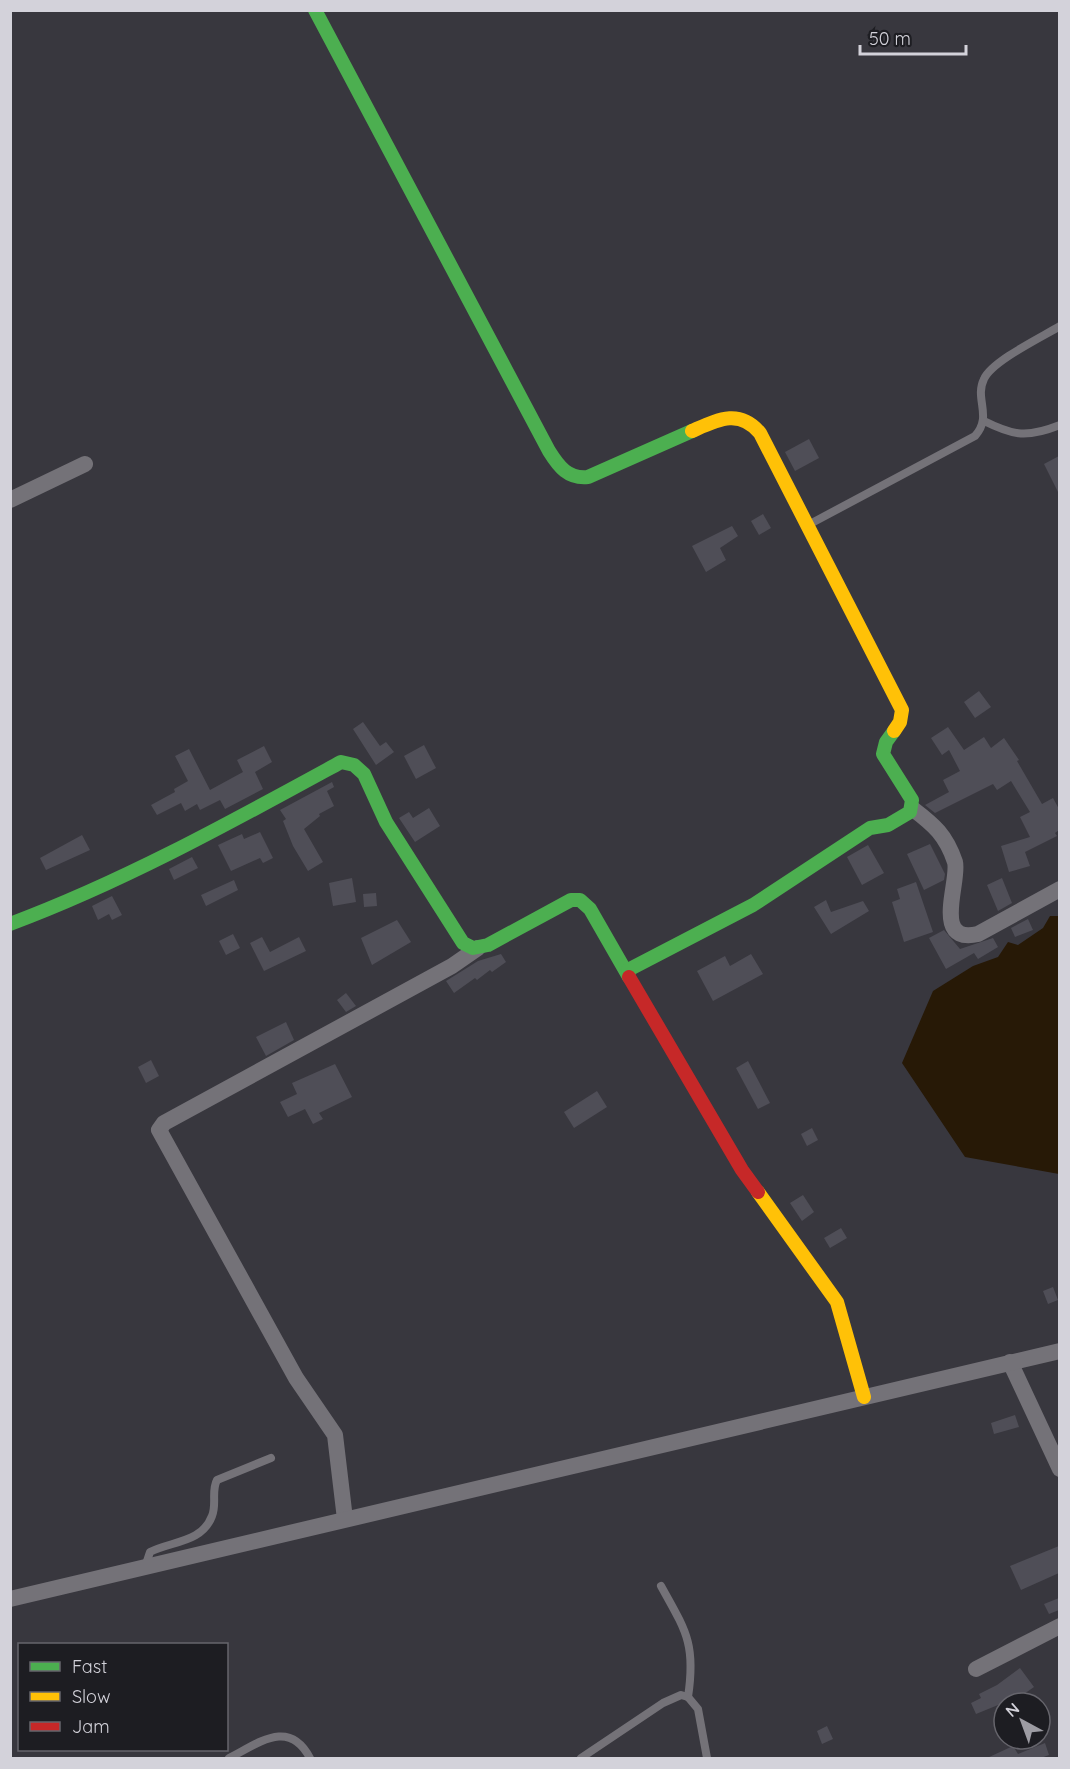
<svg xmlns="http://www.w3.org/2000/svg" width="1070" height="1769" font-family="Quicksand,sans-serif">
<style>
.water{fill:#271906}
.building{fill:#4f4e57}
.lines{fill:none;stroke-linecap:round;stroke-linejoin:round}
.lane{stroke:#747278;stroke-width:8}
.street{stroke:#747278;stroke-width:16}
.fast{stroke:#4caf50;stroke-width:14}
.slow{stroke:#ffc107;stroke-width:14}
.jam{stroke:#c62828;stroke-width:14}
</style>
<rect width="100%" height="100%" fill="#38373e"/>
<path class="water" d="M1050 916H1060L1059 1174 965 1157 902 1063 933 991 973 966 998 957 1008 942 1018 945 1043 928Z"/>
<g class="building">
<path d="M809 439 819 458 795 471 785 452Z"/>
<path d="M1059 456V494L1044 464Z"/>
<path d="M763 514 771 528 759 535 751 521Z"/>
<path d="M732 526 738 536 720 548 726 560 706 572 692 546Z"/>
<path d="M979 691 991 707 975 718 964 702Z"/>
<path d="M363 722 380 746 386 742 394 752 376 765 353 729Z"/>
<path d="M948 727 964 750 984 737 991 748 1004 738 1019 760 1017 761 1042 804 1053 798 1059 809V830L1055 833 1057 836 1025 852 1030 866 1009 872 1001 846 1030 837 1020 817 1030 812 1011 781 997 790 993 784 935 813 925 805 949 792 943 780 960 771 949 750 942 755 931 738Z"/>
<path d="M424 745 436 768 416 779 404 756Z"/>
<path d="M264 746 272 762 255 772 263 789 225 809 220 800 200 810 197 804 185 811 181 803 157 815 151 805 175 792 174 789 188 781 175 756 189 749 210 790 243 772 237 760Z"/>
<path d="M332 782 334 787 327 791 334 806 319 814 320 816 304 829 323 862 308 871 293 846 283 821 286 819 280 810Z"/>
<path d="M429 808 440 826 415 842 399 818 409 812 413 818Z"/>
<path d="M260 832 273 858 263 863 260 858 231 871 218 845 242 834 244 839Z"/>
<path d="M82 835 90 850 46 870 40 858Z"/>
<path d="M930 844 945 874 944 880 924 890 907 854Z"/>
<path d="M868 845 884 873 862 885 847 857Z"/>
<path d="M192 857 198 868 174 880 169 869Z"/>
<path d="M352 878 356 902 333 906 329 883Z"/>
<path d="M1002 878 1012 903 998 911 987 885Z"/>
<path d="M234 880 238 890 206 906 201 895Z"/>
<path d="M916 882 933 932 904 942 892 902 900 899 897 889Z"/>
<path d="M376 893 377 906 364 907 363 894Z"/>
<path d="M112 896 122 915 112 920 109 914 98 920 92 906Z"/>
<path d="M826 900 831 912 863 901 869 911 831 934 814 907Z"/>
<path d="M1028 919 1033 930 1015 937 1011 928Z"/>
<path d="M397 920 411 942 372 965 361 938Z"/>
<path d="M944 930 960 949 993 938 998 947 978 959 974 953 946 969 929 938Z"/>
<path d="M233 934 240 948 226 955 219 941Z"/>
<path d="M262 937 270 952 299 937 306 951 264 971 250 943Z"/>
<path d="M501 954 506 962 492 972 490 970 477 980 475 978 454 993 446 981 478 961Z"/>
<path d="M751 954 763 974 713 1001 697 971 725 956 730 966Z"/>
<path d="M346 993 356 1006 346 1012 337 1000Z"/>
<path d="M286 1022 294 1040 266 1056 256 1037Z"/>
<path d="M151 1060 159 1076 146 1083 138 1067Z"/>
<path d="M748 1061 770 1103 758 1109 736 1068Z"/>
<path d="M335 1064 352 1097 319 1113 323 1119 313 1124 305 1109 288 1117 280 1102 297 1094 292 1083Z"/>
<path d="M597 1091 607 1107 574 1128 564 1112Z"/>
<path d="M812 1128 818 1140 807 1146 801 1134Z"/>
<path d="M803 1195 814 1212 802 1221 790 1203Z"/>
<path d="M841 1228 847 1238 830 1248 824 1238Z"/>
<path d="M1053 1287 1058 1300 1048 1304 1043 1291Z"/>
<path d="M1015 1415 1019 1427 994 1434 991 1423Z"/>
<path d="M1059 1546V1573L1021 1590 1010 1566Z"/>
<path d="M1059 1598V1610L1049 1614 1044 1604Z"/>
<path d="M1020 1668 1034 1687 1024 1694 1028 1703H1003L976 1714 971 1703 981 1698 979 1694 997 1685Z"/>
<path d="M827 1726 833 1739 822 1744 817 1731Z"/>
<path d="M1045 1743 1049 1755 1041 1758H987L1013 1746 1018 1754Z"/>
</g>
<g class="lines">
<g class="lane">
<path d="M984 421C1014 436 1027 438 1060 425"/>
<path d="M808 525 975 436C993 416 974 399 984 379 992 361 1042 337 1060 326"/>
<path d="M145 1567 150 1552C171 1541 202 1543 212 1516 217 1504 211 1491 217 1480L271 1458"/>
<path d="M661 1586C686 1631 696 1644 688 1697"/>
<path d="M229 1758C259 1743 289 1718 310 1758"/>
<path d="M581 1758 663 1703 681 1695 688 1697 698 1709 707 1758"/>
</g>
<g class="street">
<path d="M10 500 85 464"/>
<path d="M913 809C934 825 946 835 955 862 960 881 931 945 978 934L1060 889"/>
<path d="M1010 1362 1060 1469"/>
<path d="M345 1519 335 1435 296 1378 159 1130 164 1123 452 966 478 948"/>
<path d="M10 1599 1060 1351"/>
<path d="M976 1669 1060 1626"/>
</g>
<g class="fast">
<path d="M315 10 549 451C559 467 568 479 588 477L692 431"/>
<path d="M10 924C125 881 233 821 341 762L354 765 364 774 386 822 463 943 473 948 488 945 571 900H580L590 909 629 977"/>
<path d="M628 970 753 905 870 828 888 825 910 812 912 800 883 754 886 742 894 731"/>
</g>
<g class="slow">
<path d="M692 431C717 420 739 408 760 433L902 710 900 722 894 731"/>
<path d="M758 1192 837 1302 864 1397"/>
</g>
<path class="jam" d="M629 977 742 1170 758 1192"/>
</g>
<rect width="1070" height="1769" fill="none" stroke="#d3d2da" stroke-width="24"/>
<rect x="18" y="1643" width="210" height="108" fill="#1d1d22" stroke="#66656c" stroke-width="1.5"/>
<rect x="30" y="1662" width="30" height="9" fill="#4caf50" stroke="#66656c" stroke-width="1.5"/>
<text x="72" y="1673" font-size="18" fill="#d3d2da">Fast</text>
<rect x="30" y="1692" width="30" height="9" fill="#ffc107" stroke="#66656c" stroke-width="1.5"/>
<text x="72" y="1703" font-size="18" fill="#d3d2da">Slow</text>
<rect x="30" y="1722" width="30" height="9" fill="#c62828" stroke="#66656c" stroke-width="1.5"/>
<text x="72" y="1733" font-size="18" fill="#d3d2da">Jam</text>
<g transform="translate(1022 1721) rotate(319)"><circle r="28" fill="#1d1d22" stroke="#66656c" stroke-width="1.5"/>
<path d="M0-4.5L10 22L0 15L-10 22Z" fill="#9d9ca3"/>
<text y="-9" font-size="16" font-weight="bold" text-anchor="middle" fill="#d3d2da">N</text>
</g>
<path d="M860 45v9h106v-9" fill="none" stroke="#d3d2da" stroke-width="3"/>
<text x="869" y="45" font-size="18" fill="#d3d2da" stroke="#1d1d22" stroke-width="4.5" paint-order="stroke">50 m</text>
</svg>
